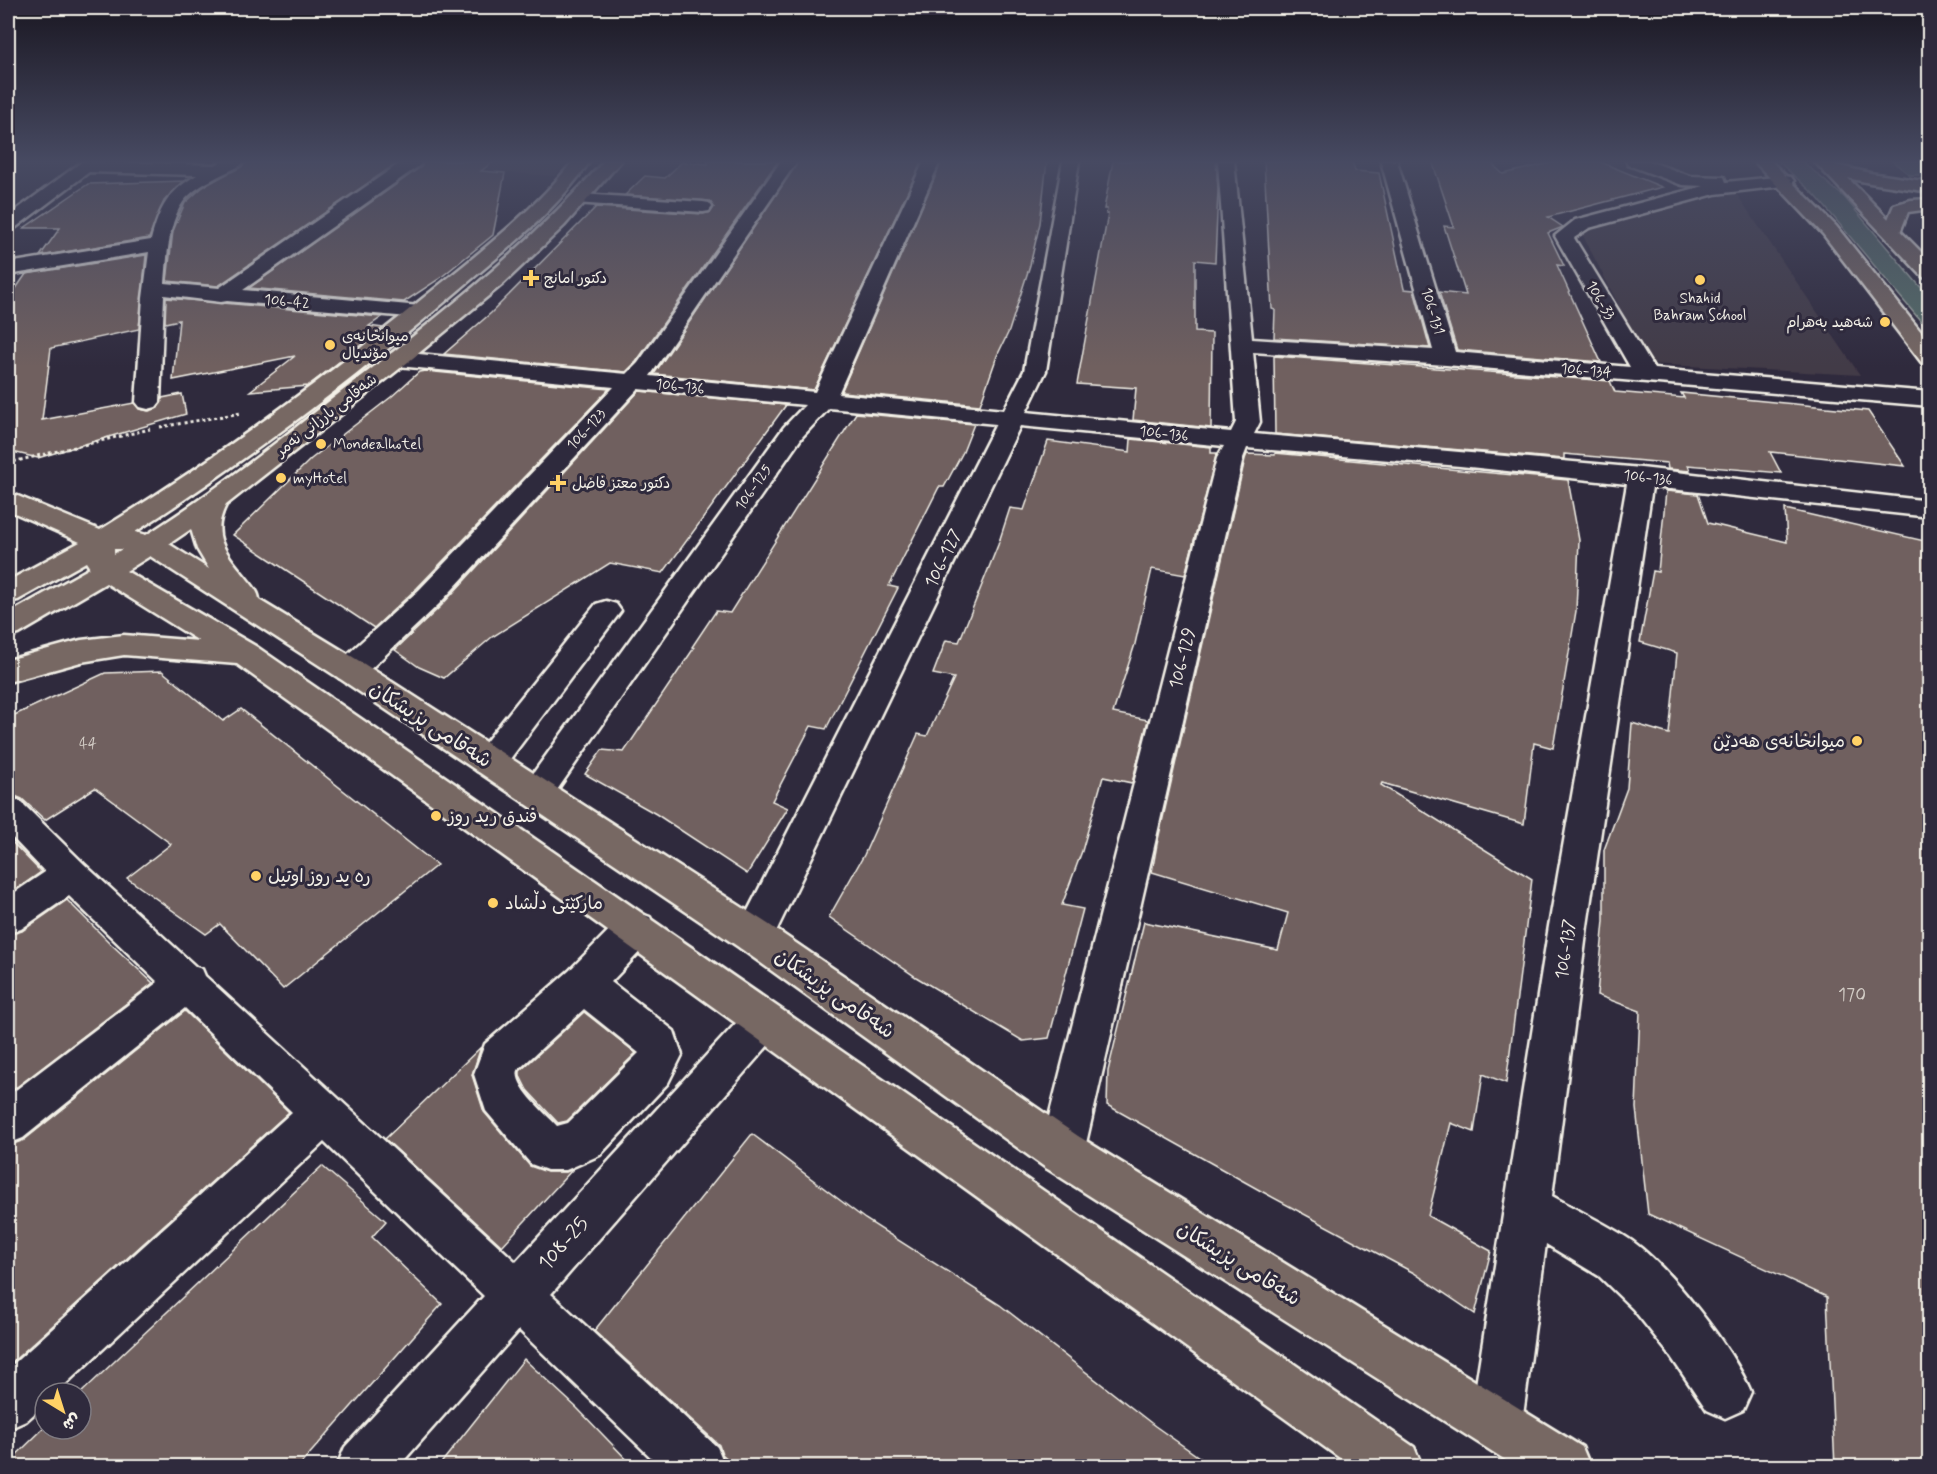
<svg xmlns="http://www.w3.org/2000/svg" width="1937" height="1474" font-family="Mynerve,'Playpen Sans Arabic',sans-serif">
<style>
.built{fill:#423a47}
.green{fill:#576d68;stroke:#a6afa8;stroke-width:1.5}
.building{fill:#70615e;stroke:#f4f1e8;stroke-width:1.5}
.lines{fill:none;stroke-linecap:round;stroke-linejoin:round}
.minor-casing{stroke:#f4f1e8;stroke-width:5}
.major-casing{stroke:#f4f1e8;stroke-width:5}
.highway-casing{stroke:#f4f1e8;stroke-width:5}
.path{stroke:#f4f1e8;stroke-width:3;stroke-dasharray:3 3;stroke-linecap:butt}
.minor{fill:#2f2a3d;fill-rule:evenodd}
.major{fill:#776864;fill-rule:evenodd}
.highway{fill:#776864;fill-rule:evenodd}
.poi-dot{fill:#ffd166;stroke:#2f2a3d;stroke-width:2}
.labels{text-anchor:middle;stroke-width:6;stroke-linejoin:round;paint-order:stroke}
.far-poi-label{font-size:15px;fill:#f4f1e8;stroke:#2f2a3d;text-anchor:start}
.far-street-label{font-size:15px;fill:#f4f1e8;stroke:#2f2a3d}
.number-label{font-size:15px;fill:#d3cdc6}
.street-label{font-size:18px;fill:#f4f1e8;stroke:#2f2a3d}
.poi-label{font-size:18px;fill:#f4f1e8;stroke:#2f2a3d;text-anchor:start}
.near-number-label{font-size:18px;fill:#d3cdc6}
.near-street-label{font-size:21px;fill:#f4f1e8;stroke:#2f2a3d}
</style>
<rect width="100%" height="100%" fill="#2f2a3d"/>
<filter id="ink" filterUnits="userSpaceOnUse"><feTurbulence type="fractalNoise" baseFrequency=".0167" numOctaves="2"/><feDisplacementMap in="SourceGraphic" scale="12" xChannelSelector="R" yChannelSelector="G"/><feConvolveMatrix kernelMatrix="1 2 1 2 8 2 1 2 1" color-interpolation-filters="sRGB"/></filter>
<g filter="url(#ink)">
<g class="built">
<path d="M494 161H567L555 176 481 171Z"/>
<path d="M1736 193 1860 375 1649 364 1582 234 1583 231 1658 210Z"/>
</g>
<g class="green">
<path d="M1778 161H1802L1845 198 1929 297V331L1816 196Z"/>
<path d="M1892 161H1929V175H1910Z"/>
</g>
<g class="building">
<path d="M250 161H400L218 286 167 281 173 231 185 203 203 187Z"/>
<path d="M424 161H494L481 171 505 173 493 235 439 279 404 302 249 288 421 167Z"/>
<path d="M708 161H778L636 362 626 372 444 354 491 313 596 207 703 214 711 212 714 207 709 201 625 195 645 176 665 178 682 162 708 164Z"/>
<path d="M799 161H922L814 390 654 374Z"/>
<path d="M942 161H1047L1040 223 1030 265 1009 331 997 356 980 405 841 392Z"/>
<path d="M1113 161H1216L1218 189 1215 262 1195 260V332L1212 333 1211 428 1133 420 1136 388 1077 384 1108 214H1106L1107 209H1104Z"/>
<path d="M1264 161H1352L1355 171 1379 173 1404 289 1414 290 1430 348 1274 338 1275 310 1272 309Z"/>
<path d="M1432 161H1478L1492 164 1503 174 1559 161H1598L1662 187 1548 217 1563 227 1548 233 1564 266 1557 265 1601 362 1457 350 1439 292 1466 295 1444 226 1454 227Z"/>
<path d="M184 181 164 201 149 238 40 256 60 228H24L88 184Z"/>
<path d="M146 255 139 329 51 348 42 420 134 403 139 409 149 411 158 408 162 398 182 394 186 414 38 458 8 451V300L26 274Z"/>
<path d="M166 298 382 317 369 326 383 328 308 386 250 391 295 356 173 380 179 320 165 323Z"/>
<path d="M1274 356 1610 381 1615 392 1684 398 1681 393 1868 411 1905 466 1770 452 1781 473 1688 465 1690 471 1668 469 1667 463 1564 454V459L1275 434Z"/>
<path d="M425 371 609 389 417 588 374 628 233 535 311 459 391 397 419 372Z"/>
<path d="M639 391 786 405 663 573 610 563 492 637 444 678 419 667 395 650 441 606Z"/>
<path d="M856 413 974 424 963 452 944 487H939L889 586 898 588 826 729 811 726 772 801 788 808 747 874 656 814 585 774 602 750 624 752 694 648 692 647 716 611 730 613Z"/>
<path d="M1131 439 1211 447V453H1217L1185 575 1152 569 1135 644 1113 713 1148 720 1132 783 1103 777 1082 851 1062 905 1083 909 1049 1038 1023 1041 916 977 829 917 864 855 918 734 927 736 954 678 933 674 946 640 959 642 998 545 1010 508 1024 510 1048 441 1130 452Z"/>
<path d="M1275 453 1568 480 1579 540 1576 611 1553 748 1534 743 1524 824 1382 783 1381 785 1532 879 1506 1083 1483 1074 1474 1132 1451 1123 1428 1216 1491 1251 1475 1314 1414 1273 1261 1191 1107 1105 1108 1071 1144 922 1278 950 1288 913 1152 872 1157 844 1245 459 1247 454 1275 455Z"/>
<path d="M1666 491 1698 494 1708 523 1787 542 1785 509 1929 542V1467H1835L1827 1297 1648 1214 1636 1108 1640 1011 1597 995 1604 921V850L1627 788 1632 723 1669 734 1677 653 1640 642 1653 571 1658 572Z"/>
<path d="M162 671 223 721 241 709 437 865 283 989 220 924 206 934 127 878 171 844 95 788 45 820 22 799 8 793V718L105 673Z"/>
<path d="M8 838 41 872 8 895Z"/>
<path d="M67 900 111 944 153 983 8 1094V935L22 931Z"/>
<path d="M185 1011 289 1112 8 1366V1146L24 1140Z"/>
<path d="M584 1012 636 1053 567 1121 558 1123 527 1090 520 1076V1071Z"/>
<path d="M481 1047 472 1075 484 1112 530 1166 547 1172H566L573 1169 502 1246 385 1139Z"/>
<path d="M752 1134 865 1219 1000 1305 1155 1426 1213 1467H737L722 1454 719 1445 594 1331Z"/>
<path d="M322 1166 386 1221 372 1237 442 1304 298 1467H8V1463L45 1427 81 1429V1393Z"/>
<path d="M524 1359 577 1408 634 1467H438Z"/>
</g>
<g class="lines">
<g class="minor-casing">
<g id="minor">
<path d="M83 161 215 165 223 161H243L241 165C223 175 195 185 183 202 168 223 167 258 165 283L219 288 403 161H422L420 165 243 290 420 306 427 308 431 312 427 316 420 318 227 301 221 302 164 295 160 402 156 407 148 409 140 407 136 402 143 298 149 252 8 275V263L151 240C160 207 167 193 197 175L89 172 15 228 8 229V216Z"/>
<path d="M781 161H797L650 376 815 392 924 161H940L838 394 1004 410 1024 371 1063 161H1079L1046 371 1026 412 1231 432 1236 422 1218 161H1234L1252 339 1433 350 1381 161H1397L1455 352 1630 367 1555 236 1575 220 1704 186 1682 185 1628 165 1626 161H1649L1690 176 1724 177 1726 182 1785 176 1791 177 1794 181 1791 185 1715 194 1589 228 1574 238 1654 369 1930 392V406L1446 365 1253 352 1260 422 1254 434 1641 468 1930 501V517L1652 487 1587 926 1552 1196C1578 1211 1607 1224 1632 1241 1670 1268 1733 1349 1751 1392L1743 1410 1725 1418 1707 1410 1669 1354 1633 1309 1599 1276 1546 1244 1522 1423 1514 1441 1496 1449 1478 1441 1470 1423 1549 926 1627 484 1460 466 1247 448 1243 458 1084 1152 1078 1168 1062 1174 1046 1168 1040 1152 1217 458 1224 446 1020 426 768 948 754 953 740 948 735 936 996 424 829 408 802 437 548 803 536 806 524 803 519 793 784 427 805 405 638 389 439 604 361 678 350 681 339 678 334 670 339 662 419 590 614 387 398 366 390 364 387 359 390 354 398 352 627 374 638 363Z"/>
<path d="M581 194 703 202 709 203 712 207 709 211 703 212 575 203 572 199 575 195Z"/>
<path d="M606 601 616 604 621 611 501 771 489 775 477 771 472 762 477 753 596 604Z"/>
<path d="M8 797 20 801 84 864 196 967 202 969 205 976 516 1262 750 1008 764 1002 778 1008 784 1021 778 1034 551 1294 717 1447 725 1466H660L519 1330 399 1466H337L345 1447 484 1296 324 1142 56 1393H45V1404L26 1421 8 1429V1369L292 1112 185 1008 23 1138 8 1144V1096L158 982 69 896 21 929 8 933V897L45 872 8 833Z"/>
<path d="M636 912 650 917 655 929 650 941 611 982 674 1031 682 1055 668 1083 600 1155 566 1170H547L531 1164 486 1111 474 1074 485 1044 569 971 622 917ZM584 1009 639 1053 568 1123 557 1126C545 1113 513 1086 518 1070Z"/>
</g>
</g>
<g class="major-casing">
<g id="major">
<path d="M573 161H590C556 211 507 249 460 289 357 377 249 459 135 532L146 535 154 530C219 488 280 440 341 392 434 321 526 249 604 161H621L564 226 504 283 408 362 226 505C209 538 228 555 248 580 253 586 259 593 259 600L361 662 768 924 1078 1136 1582 1447 1590 1466H1515L1046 1168 740 948 339 678 150 556 126 571 257 647 1414 1447 1422 1466H1351L237 664 124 655 81 662 8 682V660L81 640 124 635 199 641 106 583 19 634 8 637V614L90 568 86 562 18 600 8 602V581L80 542 8 510V492L100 530C213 461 319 383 422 299 475 256 531 214 573 161ZM191 529 197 549 209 569 169 544ZM114 549H122L114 554Z"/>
<path d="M1831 164 1870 173 1930 182V192L1870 183 1825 173 1822 169 1825 165Z"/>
<path d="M1930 199V209L1908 212 1899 235H1885L1883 231 1894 205 1911 200Z"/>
</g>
</g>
<g class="highway-casing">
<g id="highway">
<path d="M1754 161H1771L1836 226 1930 343V365L1922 363 1823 234Z"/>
<path d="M1814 161H1831L1930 261V279L1923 277Z"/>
</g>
</g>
<g class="path">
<path d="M160 427 241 413"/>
<path d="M8 463 150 429"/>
</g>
<use href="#minor" class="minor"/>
<use href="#major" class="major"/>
<use href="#highway" class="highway"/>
</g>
</g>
<linearGradient id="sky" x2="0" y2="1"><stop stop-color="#1a1722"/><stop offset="0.44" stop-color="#474a62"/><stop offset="1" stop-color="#474a62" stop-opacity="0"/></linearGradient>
<rect width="1937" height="367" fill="url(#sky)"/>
<g class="poi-dot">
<path d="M528 269h6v6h6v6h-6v6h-6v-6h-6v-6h6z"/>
<circle cx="1700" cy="280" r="6"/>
<circle cx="1885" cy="322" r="6"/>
<circle cx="330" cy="345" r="6"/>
<circle cx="321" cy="444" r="6"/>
<circle cx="281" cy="478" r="6"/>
<path d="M555 474h6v6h6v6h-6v6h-6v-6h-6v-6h6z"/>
<circle cx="1857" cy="741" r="6"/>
<circle cx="436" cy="816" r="6"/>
<circle cx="256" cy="876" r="6"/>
<circle cx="493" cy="903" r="6"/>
</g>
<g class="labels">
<g class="far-poi-label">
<text x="544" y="283">دكتور امانج</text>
<text x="1700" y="303" text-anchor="middle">Shahid<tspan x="1700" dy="17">Bahram School</tspan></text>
<text x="1873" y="327" text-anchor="end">شەهید بەهرام</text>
<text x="342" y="341">میوانخانەی<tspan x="342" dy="17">مۆندیال</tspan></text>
<text x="333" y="449">Mondealhotel</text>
<text x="293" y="483">myHotel</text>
<text x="572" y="488">دكتور معتز فاضل</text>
</g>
<g class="far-street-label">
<text transform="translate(1601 300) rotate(59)" y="5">106-33</text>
<text transform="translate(287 301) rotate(5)" y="5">106-42</text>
<text transform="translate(1433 311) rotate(74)" y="5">106-131</text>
<text transform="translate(1586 370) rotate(5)" y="5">106-134</text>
<text transform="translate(680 386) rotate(6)" y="5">106-136</text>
<text transform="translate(326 415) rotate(-38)" y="5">شەقامی بارزانی نەمر</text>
<text transform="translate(586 429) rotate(-47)" y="5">106-123</text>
<text transform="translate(1164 433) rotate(6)" y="5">106-136</text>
<text transform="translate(1648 477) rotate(6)" y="5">106-136</text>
<text transform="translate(753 487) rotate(-55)" y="5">106-125</text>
</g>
<g class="number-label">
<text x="88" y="748">44</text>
</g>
<g class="street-label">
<text transform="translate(943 558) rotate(-64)" y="6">106-127</text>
<text transform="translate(1182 658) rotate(-76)" y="6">106-129</text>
<text transform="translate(1565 949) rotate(-82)" y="6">106-137</text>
</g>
<g class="poi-label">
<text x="1845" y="747" text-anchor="end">میوانخانەی هەدێن</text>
<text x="448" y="822">فندق ريد روز</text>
<text x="268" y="882">ره يد روز اوتيل</text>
<text x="505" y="909">مارکێتی دڵشاد</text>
</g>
<g class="near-number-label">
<text x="1852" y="1000">170</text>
</g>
<g class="near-street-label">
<text transform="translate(431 724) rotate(33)" y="7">شەقامی پزیشکان</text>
<text transform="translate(835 993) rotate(35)" y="7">شەقامی پزیشکان</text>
<text transform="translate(563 1243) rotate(-48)" y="7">108-25</text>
<text transform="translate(1239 1263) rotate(32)" y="7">شەقامی پزیشکان</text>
</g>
</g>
<rect width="1937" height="1474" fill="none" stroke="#2f2a3d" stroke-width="30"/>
<rect x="15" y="15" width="1907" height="1444" fill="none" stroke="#f4f1e8" stroke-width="2" filter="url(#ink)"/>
<g transform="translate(63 1411) rotate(142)"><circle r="28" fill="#2f2a3d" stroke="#7e7a81" stroke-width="1.5"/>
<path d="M0-4.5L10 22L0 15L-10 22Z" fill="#ffd166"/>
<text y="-9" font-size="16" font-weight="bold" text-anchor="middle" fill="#f4f1e8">ش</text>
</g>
</svg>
